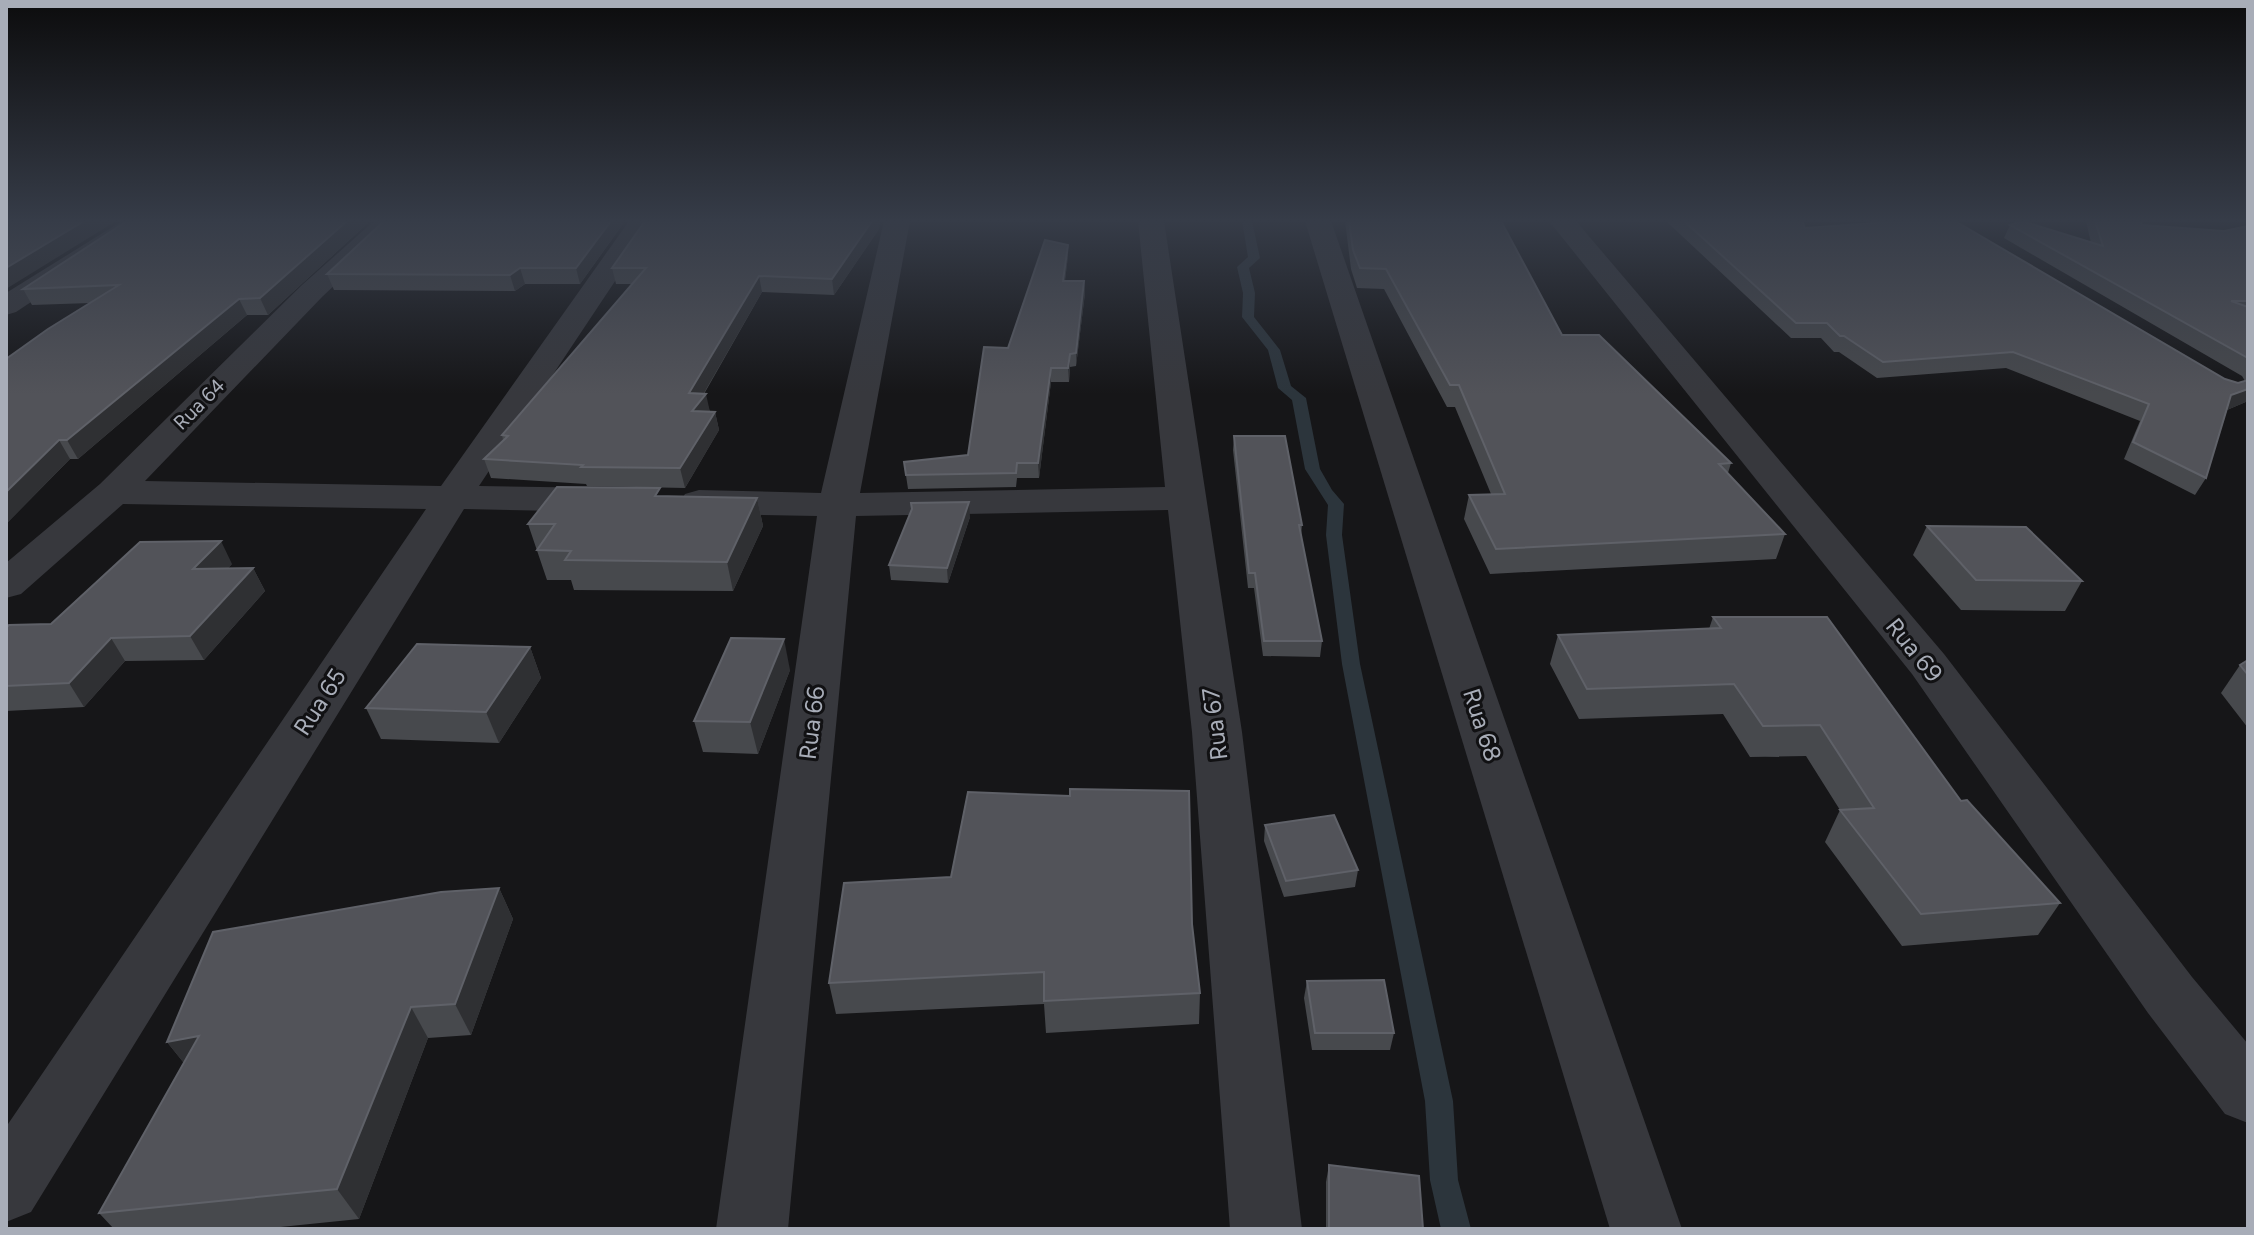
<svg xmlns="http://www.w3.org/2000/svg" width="2254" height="1235" font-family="Figtree,sans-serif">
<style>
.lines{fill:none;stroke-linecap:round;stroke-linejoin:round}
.stream{fill:#2c353c;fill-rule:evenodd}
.street{fill:#37383d;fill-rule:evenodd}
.wall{fill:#47494d}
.shaded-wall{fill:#2f3033}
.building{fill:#525359;stroke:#5f6168;stroke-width:2}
.labels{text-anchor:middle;stroke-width:6;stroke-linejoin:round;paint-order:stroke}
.far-street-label{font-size:20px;fill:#a8adb8;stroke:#111113}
.street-label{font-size:24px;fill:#a8adb8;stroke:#111113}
</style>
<rect width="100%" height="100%" fill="#161618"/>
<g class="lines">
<path class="stream" d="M1242 221H1252L1260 258 1249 268 1255 293 1254 317 1280 350 1291 386 1306 398 1320 469 1332 490 1344 504 1342 535 1360 664 1453 1101 1458 1180 1471 1229H1441L1430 1180 1425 1101 1342 664 1326 535 1328 505 1305 469 1292 400 1278 388 1268 350 1242 317 1243 293 1237 267 1248 257Z"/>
<g class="street">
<path d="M122 221H153L16 312 6 315V293Z"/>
<path d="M374 221H402L322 297 145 481 441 486 629 221H655L479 486 606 488 620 492 625 500 620 508 606 512 464 509 31 1212 6 1222V1127L426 509 123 504 21 594 6 598V563L100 484 302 285Z"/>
<path d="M884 221H910L860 493 1165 487 1138 221H1164L1242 732 1302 1229H1230L1192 732 1168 510 856 516 788 1229H716L817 516 699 514 685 510 680 502 685 494 699 490 821 493Z"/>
<path d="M1305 221H1331L1682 1229H1610Z"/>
<path d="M1549 221H1576L1944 654 2192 977 2248 1044V1123L2225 1114 2148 1013 1912 674Z"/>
</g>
</g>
<g class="wall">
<path d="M127 221H370L268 315H247L78 459H70L6 524V359L90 303 32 305 23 289Z"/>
<path d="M625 221 580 284H525L515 291 334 290 327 274Z"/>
<path d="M1345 221H1501L1562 335 1731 463 1728 473 1785 534 1776 559 1490 574 1464 519 1469 495 1491 494 1455 407H1447L1384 289 1357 288 1351 269Z"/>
<path d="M1666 221H1802L1805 228 2225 379 2238 383 2245 381 2242 376 2004 238 2010 225 2091 243 2086 221H2141L2142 225 2224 231 2248 226V401L2227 410 2206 478 2195 495 2124 459 2140 421 2006 368 1877 378 1839 352H1834L1821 338H1791Z"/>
<path d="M879 229 834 295 762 292 704 394 710 412H715L719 430 685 488 587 486 586 484 491 478 484 459 503 440 502 435 632 284H616L612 268Z"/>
<path d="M1068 256 1065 281H1084L1085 293 1076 366 1070 367 1069 382H1051L1039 478H1017L1016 487 908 489 904 462 968 455 1008 348Z"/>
<path d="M1234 436 1302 525 1301 536 1322 641 1320 657 1263 656 1254 588H1248L1233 450Z"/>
<path d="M662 496 757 498 763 526 733 591 574 590 571 580H547L528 524Z"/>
<path d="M970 517 948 583 891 580 889 565Z"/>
<path d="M1927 526 2082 581 2065 611 1961 610 1913 555Z"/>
<path d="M232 564 228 568H253L265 591 204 660 125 661 84 707 6 711V628L51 624Z"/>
<path d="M1713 617 1961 801 2060 903 2038 935 1902 946 1825 842 1840 810 1806 756 1750 757 1723 714 1579 719 1550 664 1558 635 1709 629Z"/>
<path d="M530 647 541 678 499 743 381 739 366 708Z"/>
<path d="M2248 660V728L2221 693 2240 665Z"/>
<path d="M790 670 758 754 703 752 694 721Z"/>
<path d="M1265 825 1358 870 1355 887 1284 897 1264 841Z"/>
<path d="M499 888 513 919 471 1035 428 1038 359 1219 261 1229H114L99 1213 184 1063 167 1042Z"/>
<path d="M1192 924 1200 993 1199 1024 1046 1033 1044 1004 836 1014 829 983Z"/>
<path d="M1307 981 1394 1033 1390 1050H1312L1304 998Z"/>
<path d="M1329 1165 1423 1229H1326V1182Z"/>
</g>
<g class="shaded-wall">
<path d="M84 221H116L6 289V268Z"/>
<path d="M347 221H370L268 315 260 298Z"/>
<path d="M611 221H625L580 284 576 268Z"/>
<path d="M872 221H881L879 229 834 295 832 279Z"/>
<path d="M1068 245V256L1063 293V281Z"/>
<path d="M520 268 525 284 515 291 510 275Z"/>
<path d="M759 276 762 292 697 405 706 394 710 412 697 430 689 393Z"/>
<path d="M1084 281 1085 293 1076 366V353Z"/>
<path d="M239 299 247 315 78 459 67 440Z"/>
<path d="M1070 354V367L1069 382 1068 368Z"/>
<path d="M1051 368V382L1039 478 1038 463Z"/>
<path d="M2248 389V401L2222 412 2231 395Z"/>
<path d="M715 412 719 430 685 488 680 468Z"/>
<path d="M59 440 70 459 6 524V492Z"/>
<path d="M757 498 763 526 733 591 727 562Z"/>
<path d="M969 502 970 517 948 583 947 568Z"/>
<path d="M221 541 232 564 206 592 193 569Z"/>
<path d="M253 568 265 591 204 660 190 636Z"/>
<path d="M111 638 125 661 84 707 69 683Z"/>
<path d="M784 639 790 670 758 754 750 722Z"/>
<path d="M530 647 541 678 499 743 486 712Z"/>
<path d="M499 888 513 919 471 1035 455 1004Z"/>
<path d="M411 1007 428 1038 359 1219 337 1189Z"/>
<path d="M199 1036 191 1072 167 1042Z"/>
</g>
<g class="building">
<path d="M6 221H84L6 268Z"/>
<path d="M127 221H347L260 298 239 299 67 440H59L6 492V359L48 329 119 285 23 289Z"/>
<path d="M384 221H611L576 268H520L510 275 327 274Z"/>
<path d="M645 221H872L832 279 759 276 689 393 706 394 692 411 715 412 680 468 581 467 583 465 484 459 508 436 502 435 646 268H612Z"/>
<path d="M1349 221H1501L1562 335H1599L1731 463 1719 464 1785 534 1496 549 1469 495 1505 494 1459 385H1450L1386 269 1360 268 1353 250Z"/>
<path d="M1684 221H1802L1805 228 1903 221H1955L2225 379 2238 383 2248 380V389L2231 395 2206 478 2133 442 2149 404 2013 352 1883 362 1844 336H1840L1827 323H1796Z"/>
<path d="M2022 221 2103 246 2095 221H2141L2142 225 2224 231 2248 226V301H2231L2248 307V358L2010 225Z"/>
<path d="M1045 240 1068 245 1063 281H1084L1076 353 1070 354 1068 368H1051L1038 463H1017L1016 473 906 475 904 462 968 455 984 347 1008 348Z"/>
<path d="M1234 436H1285L1302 525H1299L1322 641H1264L1255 573H1249Z"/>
<path d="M557 487 660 488 655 496 757 498 727 562 565 560 571 551 537 550 555 524H528Z"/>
<path d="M969 502 947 568 889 565 912 509 911 503Z"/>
<path d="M1927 526 2026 527 2082 581 1976 580Z"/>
<path d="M221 541 193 569 253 568 190 636 111 638 69 683 6 686V628L9 625 51 624 140 542Z"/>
<path d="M1713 617H1827L1961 801 1967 800 2060 903 1921 914 1840 810 1874 808 1820 725 1763 726 1734 684 1587 689 1558 635 1721 628Z"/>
<path d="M731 638 784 639 750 722 694 721Z"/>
<path d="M417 644 530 647 486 712 366 708Z"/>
<path d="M2248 660V675L2240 665Z"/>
<path d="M1070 789 1189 791 1192 924 1200 993 1044 1001V972L829 983 844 883 951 877 968 792 1070 796Z"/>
<path d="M1334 815 1358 870 1286 881 1265 825Z"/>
<path d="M499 888 455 1004 411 1007 337 1189 99 1213 199 1036 167 1042 213 932 441 892Z"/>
<path d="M1384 980 1394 1033H1315L1307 981Z"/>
<path d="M1329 1165 1419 1176 1423 1229H1329Z"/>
</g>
<linearGradient id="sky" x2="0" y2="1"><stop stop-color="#0c0c0d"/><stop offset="0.56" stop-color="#363c48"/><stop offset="1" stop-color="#363c48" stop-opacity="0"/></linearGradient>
<rect width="2254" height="394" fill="url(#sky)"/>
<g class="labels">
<g class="far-street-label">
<text transform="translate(199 404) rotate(-45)" y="7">Rua 64</text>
</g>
<g class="street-label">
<text transform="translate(1914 650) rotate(51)" y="8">Rua 69</text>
<text transform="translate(320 702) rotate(-57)" y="8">Rua 65</text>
<text transform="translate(812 723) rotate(-83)" y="8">Rua 66</text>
<text transform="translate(1215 724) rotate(-97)" y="8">Rua 67</text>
<text transform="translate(1482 725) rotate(72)" y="8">Rua 68</text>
</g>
</g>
<rect width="2254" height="1235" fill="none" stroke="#a8adb8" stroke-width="16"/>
</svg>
